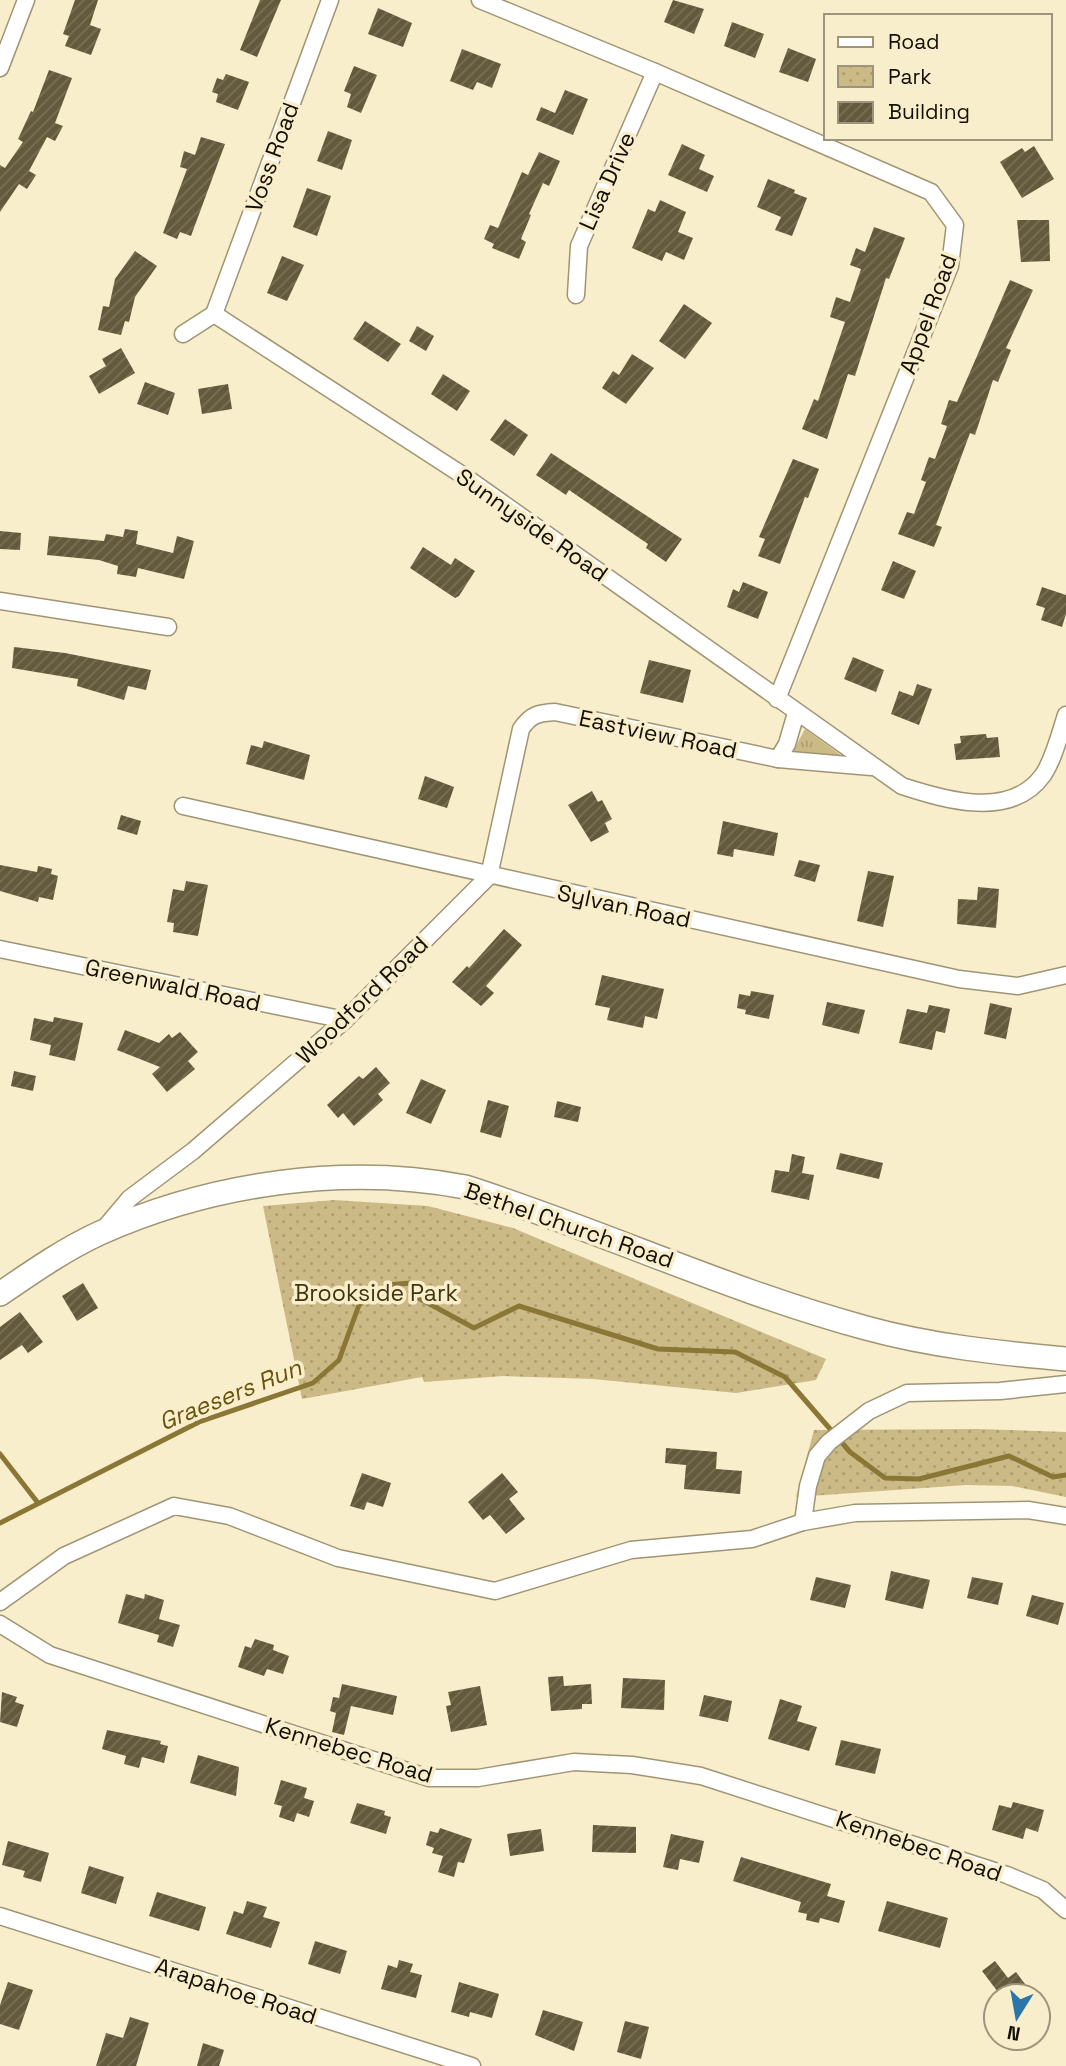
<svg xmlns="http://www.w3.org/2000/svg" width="1066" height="2066" font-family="'Space Grotesk',sans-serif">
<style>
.grass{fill:url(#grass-tufts)}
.park{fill:url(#park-dots)}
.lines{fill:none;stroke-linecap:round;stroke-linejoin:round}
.stream{stroke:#8b7735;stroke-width:5}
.building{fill:url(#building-hatch)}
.street-casing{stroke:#9f9574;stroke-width:19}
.secondary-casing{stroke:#9f9574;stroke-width:26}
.street{stroke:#fff;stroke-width:16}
.secondary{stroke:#fff;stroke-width:23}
.labels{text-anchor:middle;stroke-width:7;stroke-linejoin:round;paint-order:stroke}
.street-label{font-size:23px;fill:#130f04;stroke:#f9eecb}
.park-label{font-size:23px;fill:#40340d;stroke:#f9eecb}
.water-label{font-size:24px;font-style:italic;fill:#67540f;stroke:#f9eecb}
</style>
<defs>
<pattern id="grass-tufts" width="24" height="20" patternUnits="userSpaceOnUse" patternTransform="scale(1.75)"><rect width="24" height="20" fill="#cbba86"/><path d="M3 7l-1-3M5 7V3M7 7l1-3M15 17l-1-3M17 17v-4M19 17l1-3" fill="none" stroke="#ad9f72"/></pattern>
<pattern id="park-dots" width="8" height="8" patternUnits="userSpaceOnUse" patternTransform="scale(1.75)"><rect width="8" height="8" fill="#cbba86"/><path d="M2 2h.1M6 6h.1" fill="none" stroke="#ad9f72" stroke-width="1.8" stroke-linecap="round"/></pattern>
<pattern id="building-hatch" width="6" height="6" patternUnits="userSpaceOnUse" patternTransform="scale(1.75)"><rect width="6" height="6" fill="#63593b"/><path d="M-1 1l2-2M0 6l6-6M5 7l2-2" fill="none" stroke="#787059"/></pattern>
</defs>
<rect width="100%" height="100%" fill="#f9eecb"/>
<path class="grass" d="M805 729 849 761 791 755Z"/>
<g class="park">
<path d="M334 1200 428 1206 513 1228 826 1359 816 1380 736 1393 593 1379 503 1376 424 1382 422 1377 302 1399 263 1206Z"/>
<path d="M978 1429 1066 1432V1497L1012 1486 966 1485 796 1497 814 1430Z"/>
</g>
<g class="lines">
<g class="stream">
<path d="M0 1454 38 1503"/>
<path d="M0 1523 199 1422 313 1383 339 1360 359 1305 387 1285 411 1283 413 1295 474 1328 519 1306 658 1349 735 1352 785 1377 850 1452 885 1478 919 1479 1009 1456 1053 1477 1066 1475"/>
</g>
</g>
<g class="building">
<path d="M75 0H98L90 25 101 29 91 55 65 46 69 36 63 34Z"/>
<path d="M260 0H281L257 57 240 50Z"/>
<path d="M673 0 704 9 694 34 664 22Z"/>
<path d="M378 8 412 23 403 47 368 34Z"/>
<path d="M732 22 764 34 755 58 724 46Z"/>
<path d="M788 48 816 59 808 82 779 72Z"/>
<path d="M462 49 501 64 492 88 477 82 473 90 450 81Z"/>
<path d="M354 66 377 75 361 113 347 107 351 94 344 91Z"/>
<path d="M49 70 72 78 55 123 63 126 55 141 47 137 29 171 36 175 27 189 19 184 0 212V165L5 168 23 142 18 139 31 111 33 112Z"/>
<path d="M226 74 249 82 238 110 216 102 218 94 212 92 217 78 223 80Z"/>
<path d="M565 90 588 99 573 135 536 120 541 107 555 113Z"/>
<path d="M328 131 352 140 342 170 317 161Z"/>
<path d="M201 137 225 144 191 236 180 232 177 239 163 233 187 169 180 167 184 151 195 155Z"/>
<path d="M682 144 705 155 699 169 714 176 707 192 668 175Z"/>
<path d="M1034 146 1054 179 1022 198 1000 162 1022 148 1025 152Z"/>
<path d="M539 152 560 161 549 186 543 183 529 214 531 215 521 239 526 242 519 259 492 248 494 244 484 239 490 225 498 228 522 172 528 175Z"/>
<path d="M768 179 795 190 794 193 807 198 792 236 775 230 781 217 757 207Z"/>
<path d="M307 188 331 196 317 236 293 227Z"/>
<path d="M660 200 686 212 678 232 693 238 684 260 666 252 662 261 632 248 648 209 655 212Z"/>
<path d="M1017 220H1049L1050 261 1021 262Z"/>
<path d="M874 227 905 238 889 279 886 278 855 376 848 374 827 439 802 429 814 399 818 401 845 322 830 317 836 297 850 302 861 269 850 265 856 248 865 252Z"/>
<path d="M135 251 157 266 135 297 129 322 125 321 121 335 98 330 103 306 109 307 115 279Z"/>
<path d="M282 256 304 265 287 301 267 293Z"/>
<path d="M1010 280 1033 290 1006 348 1011 350 998 382 993 380 975 435 970 433 936 525 942 527 934 547 898 534 907 512 914 514 926 482 921 480 929 457 935 459 947 426 941 424 949 400 957 402Z"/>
<path d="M684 304 712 323 685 359 659 341Z"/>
<path d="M365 321 401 344 388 362 353 339Z"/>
<path d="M417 326 434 336 426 351 409 341Z"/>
<path d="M121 348 135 373 99 394 89 376 106 366 102 359Z"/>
<path d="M632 354 654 368 626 404 602 388 613 371 619 375Z"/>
<path d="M443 374 470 391 457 411 431 394Z"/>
<path d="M145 382 175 393 168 415 137 404Z"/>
<path d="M228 384 232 409 202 414 198 389Z"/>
<path d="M505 419 528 435 514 456 490 440Z"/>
<path d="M551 453 682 539 666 562 646 548 648 544 569 490 566 495 536 475Z"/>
<path d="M793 459 819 469 808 498 805 497 780 564 758 556 765 539 759 537Z"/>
<path d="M125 529 138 531 136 544 173 553 177 536 194 541 184 579 138 568 136 577 117 574 118 566 99 560 47 555 49 536 104 541 106 534 123 537Z"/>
<path d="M0 531 21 533 20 550 0 549Z"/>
<path d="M423 547 451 565 455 558 475 571 459 596 455 598 410 568Z"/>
<path d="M893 561 916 571 904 599 881 590Z"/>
<path d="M743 582 768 592 758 619 727 607 733 589 739 592Z"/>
<path d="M1042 587 1066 595V614L1062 627 1041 620 1045 608 1036 605Z"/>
<path d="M14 647 65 653 151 670 146 690 128 686 124 700 77 686 78 679 12 668Z"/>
<path d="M853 657 884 670 876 692 844 679Z"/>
<path d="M649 660 691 670 683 703 640 693Z"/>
<path d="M917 684 932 689 919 725 891 714 899 691 913 696Z"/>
<path d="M986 734 987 738 998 737 1000 757 956 760 954 744 961 743 960 736Z"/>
<path d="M264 741 310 755 304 780 246 764 251 745 262 748Z"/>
<path d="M425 776 454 787 447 808 418 799Z"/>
<path d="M592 791 598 802 602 800 612 819 605 823 609 832 591 842 568 805Z"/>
<path d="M121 815 141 821 137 835 117 829Z"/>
<path d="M723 821 778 833 774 856 734 849 733 857 717 854Z"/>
<path d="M799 860 820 865 815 882 794 876Z"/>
<path d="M0 865 37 872 38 866 52 869 51 874 58 876 53 900 39 897 38 902 0 891Z"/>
<path d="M868 871 894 876 883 927 857 921Z"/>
<path d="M186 881 208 885 198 936 173 932 174 923 167 922 173 889 184 891Z"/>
<path d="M978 887 999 889 996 928 957 924 958 899 977 900Z"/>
<path d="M504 929 522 945 486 986 494 993 481 1006 452 982 467 966 469 968Z"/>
<path d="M602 975 664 989 657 1019 645 1016 643 1028 607 1020 610 1008 595 1005Z"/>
<path d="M751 991 774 995 769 1019 745 1014 746 1010 737 1008 739 994 750 996Z"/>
<path d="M827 1002 865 1010 859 1034 822 1025Z"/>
<path d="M990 1003 1012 1008 1006 1039 984 1034Z"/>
<path d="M929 1005 950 1009 945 1033 936 1031 932 1050 899 1043 907 1009 927 1013Z"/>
<path d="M54 1017 83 1023 75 1061 49 1055 51 1045 30 1040 34 1018 53 1022Z"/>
<path d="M125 1030 159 1043 169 1034 172 1038 180 1032 198 1052 188 1061 195 1069 167 1092 152 1074 160 1067 117 1050Z"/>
<path d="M376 1067 390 1083 378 1094 383 1100 354 1126 343 1113 338 1118 327 1105 359 1076 363 1079Z"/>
<path d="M14 1071 36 1076 33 1091 11 1086Z"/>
<path d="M421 1079 446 1090 431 1124 406 1113Z"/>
<path d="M488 1100 509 1106 501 1138 480 1132Z"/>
<path d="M557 1101 581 1107 578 1122 554 1117Z"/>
<path d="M840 1153 883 1163 879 1179 836 1169Z"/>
<path d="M792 1154 805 1157 802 1173 814 1175 809 1200 771 1192 775 1170 789 1172Z"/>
<path d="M83 1283 98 1308 77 1321 62 1296Z"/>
<path d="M20 1312 43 1342 28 1353 22 1345 0 1360V1327Z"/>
<path d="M666 1448 717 1452 716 1469 742 1471 740 1494 684 1489 686 1465 665 1463Z"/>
<path d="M362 1473 391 1483 383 1507 367 1502 364 1510 350 1506Z"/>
<path d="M502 1473 518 1492 509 1499 525 1519 506 1534 490 1515 483 1520 468 1502Z"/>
<path d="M891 1571 930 1580 923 1609 885 1600Z"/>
<path d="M816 1577 851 1585 845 1608 810 1600Z"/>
<path d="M972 1577 1003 1583 998 1605 967 1598Z"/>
<path d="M126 1594 144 1599 145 1594 164 1600 159 1619 180 1625 173 1647 157 1642 159 1635 118 1623Z"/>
<path d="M1032 1595 1064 1603 1058 1625 1026 1616Z"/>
<path d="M255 1639 274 1645 273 1650 289 1656 283 1674 267 1669 264 1676 238 1667 245 1646 251 1648Z"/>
<path d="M563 1676 564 1686 591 1684 592 1704H582V1709L551 1711 548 1677Z"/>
<path d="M623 1678 665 1680 664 1710 621 1708Z"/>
<path d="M342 1684 397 1696 393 1715 351 1706 344 1735 332 1732 336 1713 330 1711 333 1697 339 1698Z"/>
<path d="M480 1686 487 1725 451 1732 446 1706 451 1705 448 1692Z"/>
<path d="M2 1692 17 1697 15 1702 24 1705 17 1727 0 1722Z"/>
<path d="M704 1695 732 1701 728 1722 699 1716Z"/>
<path d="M780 1699 802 1706 797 1721 817 1727 809 1751 768 1739Z"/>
<path d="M107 1730 161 1741 160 1744 168 1746 164 1763 142 1757 139 1768 124 1764 126 1756 102 1749Z"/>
<path d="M841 1740 881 1749 875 1774 835 1765Z"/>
<path d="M198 1755 239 1767 236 1796 190 1783Z"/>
<path d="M281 1780 307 1788 304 1798 314 1801 309 1817 297 1813 294 1822 279 1817 282 1806 274 1804Z"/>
<path d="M1013 1802 1044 1810 1038 1832 1026 1828 1023 1839 992 1830 999 1805 1011 1808Z"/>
<path d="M357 1803 385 1811 384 1815 391 1817 386 1834 350 1823Z"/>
<path d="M593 1825 636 1827V1853L592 1852Z"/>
<path d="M440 1828 472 1839 464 1863 458 1862 454 1877 438 1872 443 1856 432 1853 434 1848 426 1845 430 1831 438 1833Z"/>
<path d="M541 1829 544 1851 510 1856 507 1834Z"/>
<path d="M671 1834 704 1841 699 1863 680 1859 678 1870 663 1867Z"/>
<path d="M8 1841 49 1853 41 1882 23 1877 25 1871 2 1865Z"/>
<path d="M741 1857 831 1884 827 1896 845 1901 839 1923 820 1918 819 1923 806 1920 807 1914 798 1912 801 1902 733 1881Z"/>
<path d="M89 1866 124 1877 116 1904 81 1893Z"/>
<path d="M157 1892 206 1907 199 1931 149 1916Z"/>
<path d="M247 1901 267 1907 263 1917 280 1922 271 1948 226 1934 234 1911 243 1914Z"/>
<path d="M887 1901 948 1918 940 1948 878 1931Z"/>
<path d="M315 1941 347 1951 340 1974 308 1964Z"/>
<path d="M399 1960 413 1964 410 1972 422 1975 416 1998 381 1989 388 1965 397 1968Z"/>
<path d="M995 1961 1008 1978 1016 1972 1034 1996H1001L982 1971Z"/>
<path d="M8 1982 33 1990 19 2030 0 2024V2005Z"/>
<path d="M459 1982 499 1994 492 2018 470 2012 469 2017 451 2012Z"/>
<path d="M543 2010 583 2022 574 2051 535 2035Z"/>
<path d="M130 2017 149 2023 136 2066H96L106 2033 123 2038Z"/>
<path d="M625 2021 649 2027 641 2059 617 2052Z"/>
<path d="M203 2043 224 2050 219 2066H197Z"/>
</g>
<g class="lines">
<g class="street-casing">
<g id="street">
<path d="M480 0 655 72 931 192 955 225 950 266 777 699"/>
<path d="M0 68 26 0"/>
<path d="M576 295 579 246 655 72"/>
<path d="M214 314 467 478 902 786C945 800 1011 820 1043 775 1054 759 1060 733 1066 715"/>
<path d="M214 314 330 0"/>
<path d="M183 334 214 314"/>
<path d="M0 601 168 627"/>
<path d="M778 759 787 744 796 713"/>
<path d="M183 806 959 979 1018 986 1066 975"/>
<path d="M0 949 345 1020"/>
<path d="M103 1230 130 1198 193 1151 345 1020 489 876 521 729C531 714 539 713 555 712L778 759 871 767"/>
<path d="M803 1522 808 1486 817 1456 829 1442 869 1411 907 1393 1000 1391 1066 1384"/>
<path d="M0 1602 64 1556 174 1506 229 1516 338 1558 495 1591 631 1550 752 1539 803 1522 855 1513 1028 1510 1066 1516"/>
<path d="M0 1624 50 1655 429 1778H478L574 1762 632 1765 701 1776 1007 1875 1043 1890 1066 1910"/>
<path d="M0 1916 472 2066"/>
</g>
</g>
<g class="secondary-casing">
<path id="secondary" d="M0 1294C32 1272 65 1249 100 1233 212 1183 345 1164 465 1187 600 1230 729 1291 866 1328 931 1346 999 1353 1066 1359"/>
</g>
<use href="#street" class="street"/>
<use href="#secondary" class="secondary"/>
</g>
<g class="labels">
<g class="street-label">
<text transform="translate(272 157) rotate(-70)" y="8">Voss Road</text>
<text transform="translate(607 181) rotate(-66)" y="8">Lisa Drive</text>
<text transform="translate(928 314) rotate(-70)" y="8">Appel Road</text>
<text transform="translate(532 525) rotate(35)" y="8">Sunnyside Road</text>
<text transform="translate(658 734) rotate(12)" y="8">Eastview Road</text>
<text transform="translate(624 906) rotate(12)" y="8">Sylvan Road</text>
<text transform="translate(173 985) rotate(12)" y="8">Greenwald Road</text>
<text transform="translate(362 1000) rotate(-44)" y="8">Woodford Road</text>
<text transform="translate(569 1225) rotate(19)" y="8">Bethel Church Road</text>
<text transform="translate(349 1750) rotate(17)" y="8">Kennebec Road</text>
<text transform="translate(919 1846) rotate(19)" y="8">Kennebec Road</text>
<text transform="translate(236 1991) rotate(18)" y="8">Arapahoe Road</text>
</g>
<g class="park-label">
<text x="376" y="1301">Brookside Park</text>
</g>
<g class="water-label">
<text transform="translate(230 1395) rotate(-22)" y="8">Graesers Run</text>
</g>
</g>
<rect x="824" y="14" width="228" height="126" fill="#f9eecb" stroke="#9d957b" stroke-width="2"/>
<rect x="838" y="37" width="35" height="10" fill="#ffffff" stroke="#9d957b" stroke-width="2"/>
<text x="888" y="49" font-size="21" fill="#130f04">Road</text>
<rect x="838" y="66" width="35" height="21" fill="url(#park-dots)" stroke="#9d957b" stroke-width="2"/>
<text x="888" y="84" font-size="21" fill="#130f04">Park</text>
<rect x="838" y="102" width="35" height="21" fill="url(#building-hatch)" stroke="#9d957b" stroke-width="2"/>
<text x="888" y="119" font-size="21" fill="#130f04">Building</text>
<g transform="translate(1017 2017) rotate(191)"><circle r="33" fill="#f9eecb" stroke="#9d957b" stroke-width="2"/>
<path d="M0-5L12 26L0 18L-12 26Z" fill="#2a76a9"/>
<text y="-10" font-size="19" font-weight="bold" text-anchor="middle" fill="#130f04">N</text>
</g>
</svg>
